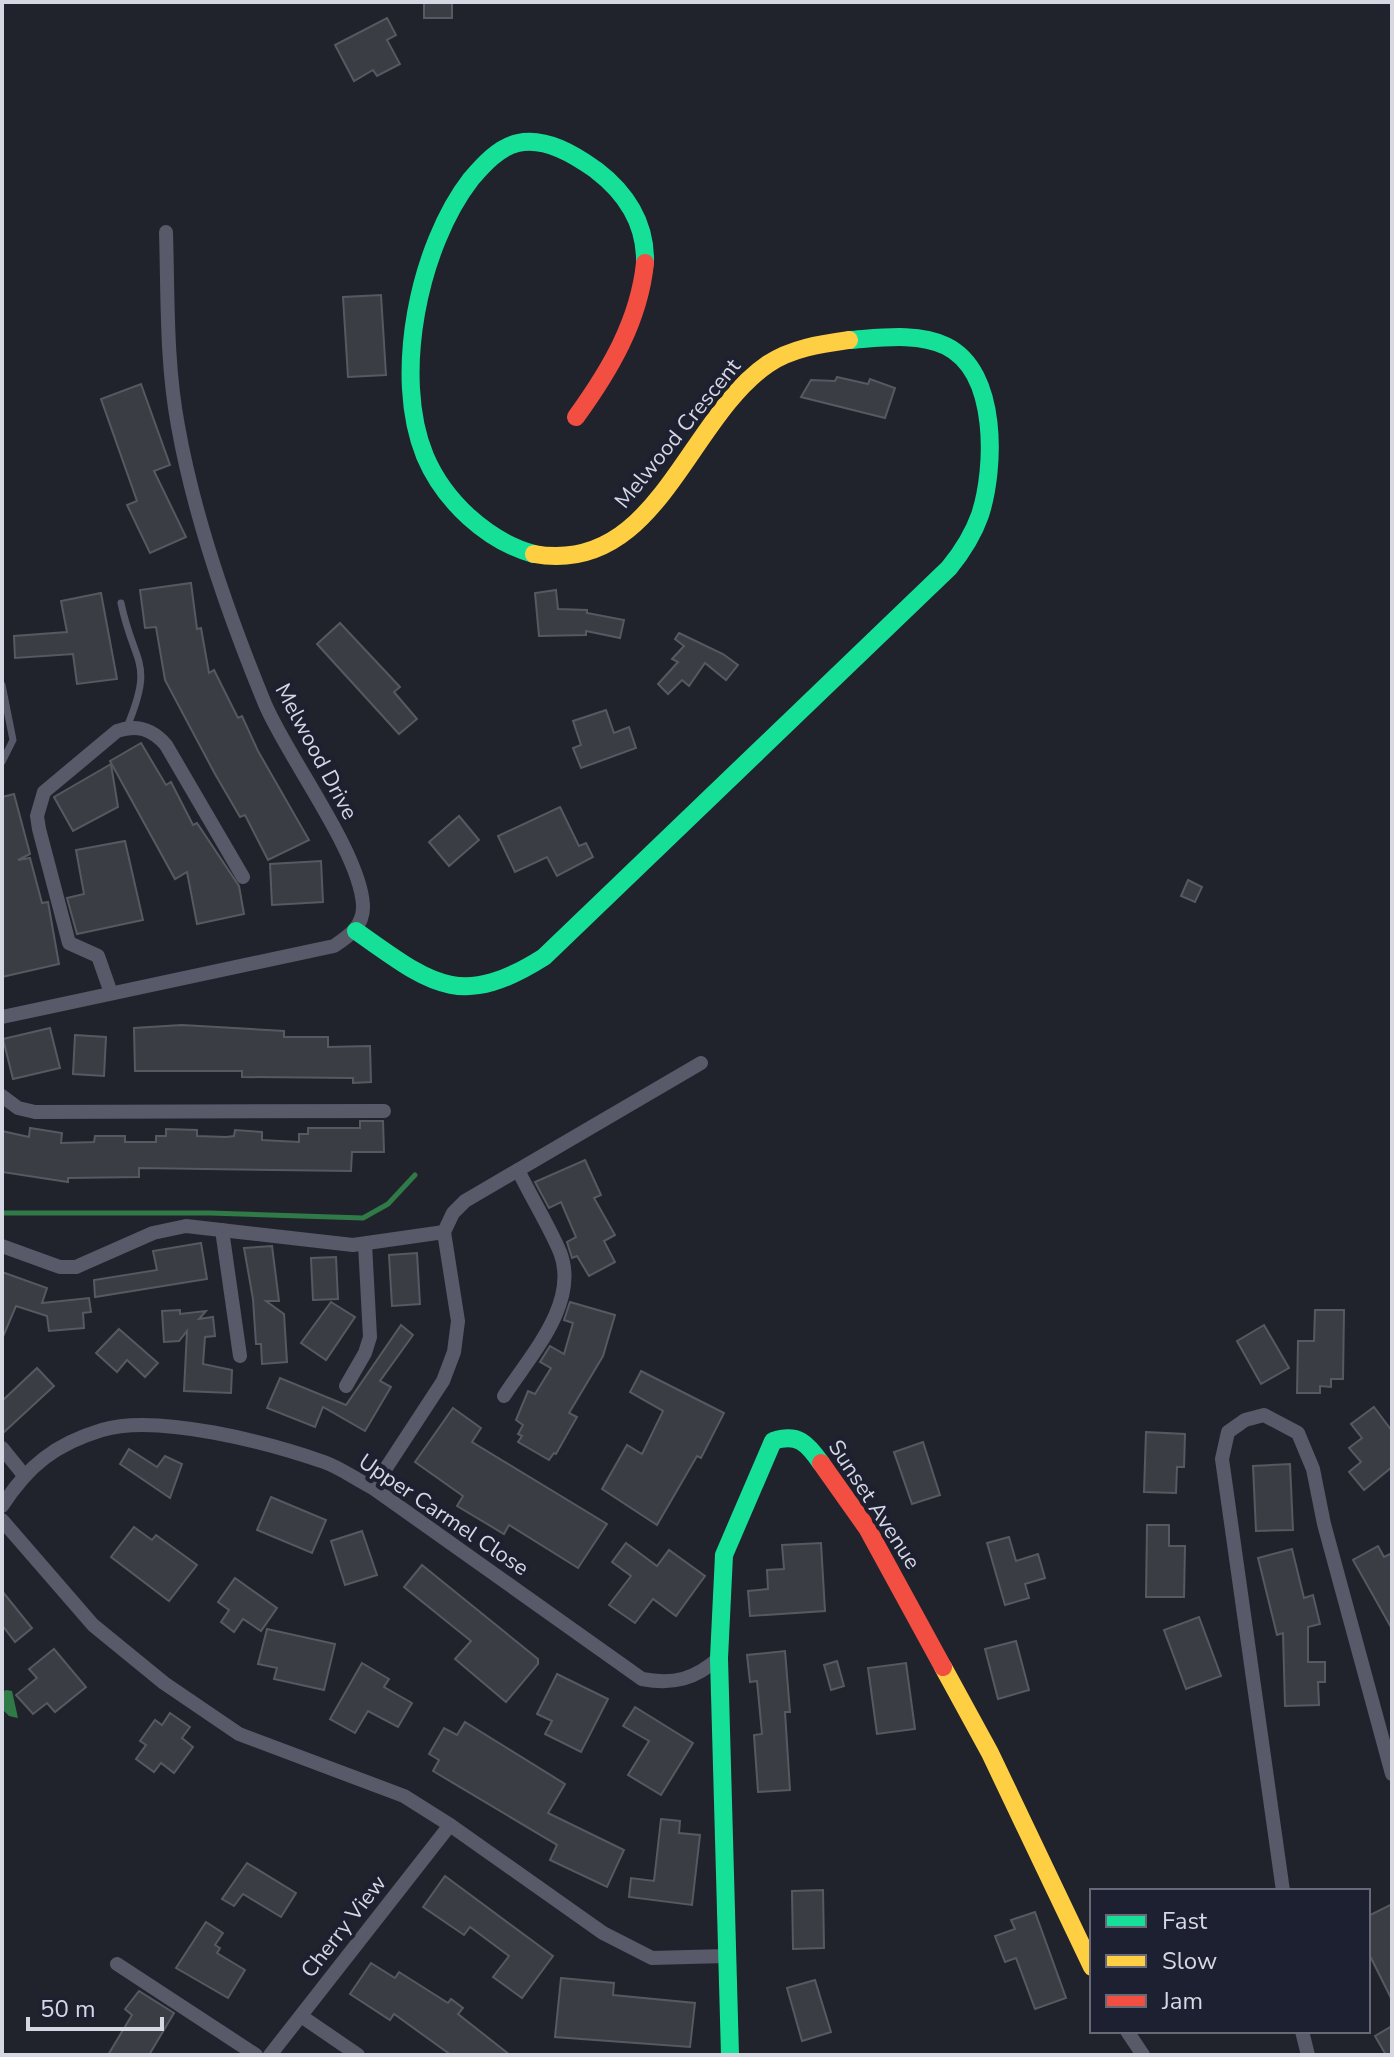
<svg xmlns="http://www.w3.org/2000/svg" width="1394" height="2057" font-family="'Nunito Sans',sans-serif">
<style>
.water{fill:#307a48}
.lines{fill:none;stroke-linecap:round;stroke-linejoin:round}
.stream{stroke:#307a48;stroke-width:5}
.building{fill:#3b3d45;stroke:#575860;stroke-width:2}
.lane{stroke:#585a6a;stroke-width:7}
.street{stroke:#585a6a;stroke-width:14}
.fast{stroke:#16e098;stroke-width:18}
.slow{stroke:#ffcf43;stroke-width:18}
.jam{stroke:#f24e42;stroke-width:18}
.labels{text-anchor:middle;stroke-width:8;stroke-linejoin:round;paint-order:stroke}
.street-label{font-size:22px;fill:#d5d7e2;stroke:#1d2030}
</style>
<rect width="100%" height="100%" fill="#21232c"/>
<path class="water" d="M6 1690 12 1691 18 1718 9 1716 2 1709V1692Z"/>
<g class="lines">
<path class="stream" d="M2 1213H210L363 1218 388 1204 415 1175"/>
</g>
<g class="building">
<rect x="424" y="2" width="28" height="16"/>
<path d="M387 18 396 35 387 40 400 64 377 76 373 70 354 81 335 45Z"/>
<path d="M381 295 386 375 348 377 343 297Z"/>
<path d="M837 377 868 384 870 379 895 388 885 418 801 397 811 380 835 381Z"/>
<path d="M141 384 170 465 154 471 186 537 150 553 127 505 137 501 101 399Z"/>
<path d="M191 583 197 629 201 628 209 673 214 670 238 718 242 716 258 751 309 840 268 860 245 815 240 817 215 774 165 680 156 627 145 628 140 590Z"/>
<path d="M556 590 558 609 587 610V613L624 620 620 638 586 631V635L539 636 535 593Z"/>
<path d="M101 593 117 679 77 684 73 654 15 658 14 636 67 632 61 601Z"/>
<path d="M340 623 400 687 394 692 417 719 399 734 317 644Z"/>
<path d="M679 633 723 654 738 665 726 680 705 663 689 686 682 680 668 694 658 684 678 662 672 659 684 646 675 639Z"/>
<path d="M606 710 614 733 629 727 636 748 581 768 573 748 581 745 573 721Z"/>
<path d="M141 743 166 785 171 782 193 825 197 823 239 886 244 914 197 924 187 872 175 879 110 761Z"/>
<path d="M111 764 118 807 73 831 54 797Z"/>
<path d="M14 794 30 854 18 860 30 858 42 903 48 902 59 964 2 977V797Z"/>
<path d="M560 807 579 846 586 843 593 857 557 876 547 857 515 872 498 836Z"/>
<path d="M459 816 479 840 449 866 429 842Z"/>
<path d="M125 841 143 920 77 934 67 898 84 894 76 850Z"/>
<path d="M321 861 323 902 272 905 270 864Z"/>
<path d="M1188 880 1202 887 1195 902 1181 896Z"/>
<path d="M182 1025 284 1031V1037H328V1047L370 1046 371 1082 353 1083V1078L242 1077V1071H135L134 1028Z"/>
<path d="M50 1028 60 1068 13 1079 3 1039Z"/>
<path d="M75 1035 106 1037 104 1076 73 1074Z"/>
<path d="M360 1121H383L384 1152H352L351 1171 139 1168V1177L68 1178V1182L2 1172V1131L29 1137 30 1128 62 1133 61 1143 94 1142 95 1136H125V1142H156V1136H166V1129L197 1130V1136L226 1137 234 1136 235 1130 262 1132V1140L299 1142V1134H308V1128H360Z"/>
<path d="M585 1160 601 1195 594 1198 615 1235 604 1241 615 1262 589 1276 577 1256 572 1258 567 1242 576 1237 561 1202 549 1208 535 1182Z"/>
<path d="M201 1243 207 1279 95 1297 94 1280 157 1270 153 1251Z"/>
<path d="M272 1246 279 1301H266L284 1314 287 1362 262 1364 261 1344H256L253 1299 244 1248Z"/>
<path d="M417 1253 420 1304 392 1306 389 1255Z"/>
<path d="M336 1257 338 1299 313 1300 311 1258Z"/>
<path d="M2 1272 47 1288 42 1303 89 1298 91 1312 83 1313 84 1328 49 1331 47 1316 16 1306 2 1339Z"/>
<path d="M331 1302 355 1317 326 1360 301 1343Z"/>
<path d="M570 1302 615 1315 603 1356 569 1413 577 1417 556 1454 554 1453 549 1460 518 1442 522 1436 518 1434 523 1425 516 1420 528 1391 535 1394 551 1368 540 1362 550 1346 564 1354 573 1323 564 1320Z"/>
<path d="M180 1310V1314L206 1311 199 1319 213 1317 215 1336 205 1337 203 1364 232 1370 231 1393 184 1391 187 1331 179 1341 164 1342 162 1311Z"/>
<path d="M1315 1310H1344L1343 1379H1331V1387L1320 1386V1393H1297L1298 1341H1314Z"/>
<path d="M401 1325 413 1335 380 1381 391 1387 365 1431 323 1407 315 1427 267 1408 280 1378 346 1405Z"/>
<path d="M1264 1325 1289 1368 1261 1384 1237 1341Z"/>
<path d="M119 1329 158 1363 145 1377 127 1360 117 1372 96 1353Z"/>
<path d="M37 1368 54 1386 2 1434V1401Z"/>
<path d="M641 1371 724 1413 701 1458 697 1456 657 1525 602 1489 627 1445 642 1454 663 1411 630 1392Z"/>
<path d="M1374 1407 1392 1431V1467L1364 1490 1349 1472 1361 1462 1349 1448 1362 1438 1351 1424Z"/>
<path d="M453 1408 481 1428 472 1442 607 1524 578 1568 509 1525 504 1534 457 1506 463 1496 415 1462Z"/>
<path d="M1146 1432 1185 1434 1184 1467H1177L1176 1493 1144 1492Z"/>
<path d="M923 1442 940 1495 912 1504 894 1452Z"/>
<path d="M129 1449 157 1467 165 1456 182 1464 170 1498 120 1464Z"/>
<path d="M1290 1464 1293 1530 1256 1531 1253 1466Z"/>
<path d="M271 1497 326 1520 312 1553 257 1530Z"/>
<path d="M1147 1525H1169V1546H1185L1184 1597H1146Z"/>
<path d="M134 1527 152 1540 156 1535 197 1565 169 1601 111 1557Z"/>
<path d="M362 1531 377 1575 345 1585 331 1541Z"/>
<path d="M1009 1537 1016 1561 1038 1554 1045 1578 1025 1584 1029 1598 1005 1605 987 1543Z"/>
<path d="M626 1543 657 1566 669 1550 705 1576 676 1616 653 1599 635 1623 609 1605 631 1576 612 1562Z"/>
<path d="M821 1543 825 1611 750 1616 748 1591 768 1589 767 1570 784 1569 782 1545Z"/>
<path d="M1378 1546 1384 1557 1392 1553V1629L1353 1560Z"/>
<path d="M1292 1549 1304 1598 1313 1595 1320 1624 1308 1627V1662H1325V1682H1318L1319 1705 1285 1706 1283 1633 1277 1635 1258 1558Z"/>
<path d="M422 1565 538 1659V1664L506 1702 455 1659 471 1641 404 1587Z"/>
<path d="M235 1578 277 1608 261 1631 243 1619 234 1632 221 1622 229 1610 218 1602Z"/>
<path d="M2 1591 32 1628 15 1642 2 1625Z"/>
<path d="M1199 1617 1221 1676 1186 1689 1164 1630Z"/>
<path d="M267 1629 335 1644 324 1690 274 1679 277 1668 258 1664Z"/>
<path d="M1016 1641 1029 1690 998 1699 985 1649Z"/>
<path d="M54 1649 86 1687 55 1712 47 1703 33 1714 16 1695 37 1678 29 1669Z"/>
<path d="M785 1651 790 1712H785L790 1790 758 1792 754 1735 762 1734 757 1681 750 1682 747 1655Z"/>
<path d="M837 1661 844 1686 831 1690 824 1665Z"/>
<path d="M362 1663 389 1679 384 1687 412 1703 398 1727 368 1711 355 1733 330 1719Z"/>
<path d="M906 1663 915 1729 877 1734 868 1668Z"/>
<path d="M557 1674 608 1699 581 1752 545 1734 552 1721 537 1714Z"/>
<path d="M635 1707 693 1743 661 1795 628 1775 649 1741 623 1726Z"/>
<path d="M170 1713 190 1727 182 1738 193 1747 174 1773 161 1763 154 1772 136 1759 146 1745 140 1741 155 1720 162 1725Z"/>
<path d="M465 1722 565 1784 548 1813 624 1850 607 1887 550 1860 557 1845 433 1771 439 1760 429 1754 444 1728 457 1735Z"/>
<path d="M661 1819 680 1821 679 1833 700 1835 692 1905 629 1897 631 1878 654 1881Z"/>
<path d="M247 1863 296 1893 281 1917 243 1894 234 1906 222 1899Z"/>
<path d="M445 1876 553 1956 522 1998 493 1977 509 1956 470 1927 464 1935 423 1907Z"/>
<path d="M823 1890 824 1948 793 1949 792 1891Z"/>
<path d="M1392 1904V2000L1368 1952V1916Z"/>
<path d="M1035 1912 1066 1998 1035 2009 1016 1958 1005 1962 995 1936 1015 1929 1011 1920Z"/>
<path d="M206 1922 223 1933 215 1945 220 1948 217 1953 245 1970 228 1998 176 1968Z"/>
<path d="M371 1963 395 1978 399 1972 448 2003 451 1999 463 2008 458 2014 510 2055H451L394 2014 390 2020 350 1994Z"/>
<path d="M561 1978 614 1983 613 1995 695 2003 690 2047 555 2037Z"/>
<path d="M815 1980 831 2032 802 2041 787 1988Z"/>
<path d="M139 1991 174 2013 149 2055H108L132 2015 125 2009Z"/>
<path d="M1392 2026V2055H1386L1375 2036Z"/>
</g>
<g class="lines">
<g class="lane">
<path d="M121 603C134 666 155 660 127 727"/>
<path d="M2 685 13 740 2 762"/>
</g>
<g class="street">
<path d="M111 993 98 956 69 943 39 829 37 816 44 792 117 731C137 724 152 729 166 745L243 877"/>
<path d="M2 1017 334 946C349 936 364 926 363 905 360 852 288 758 265 704 230 619 194 516 178 426 166 362 168 297 166 232"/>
<path d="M2 1096 18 1108 35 1112 384 1111"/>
<path d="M222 1230 240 1356"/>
<path d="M2 1246 60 1267H76L153 1233 186 1226 353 1245 444 1232"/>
<path d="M346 1386 365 1353 370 1337 365 1244"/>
<path d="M504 1396C529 1357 580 1303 560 1252 548 1224 531 1197 518 1170"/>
<path d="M2 1448 23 1474"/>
<path d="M373 1488 443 1381 454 1352 458 1321 444 1232 453 1213 465 1201 701 1063"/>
<path d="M2 1506C28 1466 55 1444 102 1430 157 1413 270 1443 324 1462 341 1468 357 1480 373 1488L642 1679C674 1685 695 1679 719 1658"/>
<path d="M2 1520 93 1625 164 1683 239 1734 404 1796 450 1825 603 1933 652 1958 726 1956"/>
<path d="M1283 1891 1222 1459 1228 1432 1245 1420 1264 1415 1298 1433 1313 1469 1324 1524 1392 1774"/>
<path d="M117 1964 256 2055"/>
<path d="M301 2016 358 2055"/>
<path d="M1127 2031 1143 2055"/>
<path d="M1302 2031 1308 2055"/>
<path d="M270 2055 450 1825"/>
</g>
<g class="fast">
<path d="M534 554C487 541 444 501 425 456 392 376 419 246 471 179 483 165 499 147 518 143 546 137 575 155 596 170 626 193 646 224 645 263"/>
<path d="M356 931C430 983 459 1011 544 957L949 568C962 552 973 535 980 515 995 469 999 372 946 346 918 332 879 338 849 340"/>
<path d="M730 2055 719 1658 724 1555 773 1441C798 1433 807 1443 821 1463"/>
</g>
<g class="slow">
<path d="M534 554C657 576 686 420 768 364 792 348 821 344 849 340"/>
<path d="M943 1667 990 1753 1092 1967"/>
</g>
<g class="jam">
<path d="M576 417C610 370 639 321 645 263"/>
<path d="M821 1463 867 1528 943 1667"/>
</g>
</g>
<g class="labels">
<g class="street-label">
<text transform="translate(677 433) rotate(-51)" y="8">Melwood Crescent</text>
<text transform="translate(317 751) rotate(62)" y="8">Melwood Drive</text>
<text transform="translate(875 1504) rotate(57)" y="8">Sunset Avenue</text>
<text transform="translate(444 1514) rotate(34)" y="8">Upper Carmel Close</text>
<text transform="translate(343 1926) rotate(-52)" y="8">Cherry View</text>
</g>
</g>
<rect width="1394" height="2057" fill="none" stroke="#d5d7e2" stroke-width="8"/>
<rect x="1090" y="1889" width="280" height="144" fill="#1d2030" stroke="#676977" stroke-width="2"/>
<rect x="1106" y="1915" width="40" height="12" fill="#16e098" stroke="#676977" stroke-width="2"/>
<text x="1162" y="1929" font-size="24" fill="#d5d7e2">Fast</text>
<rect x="1106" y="1955" width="40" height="12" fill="#ffcf43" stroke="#676977" stroke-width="2"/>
<text x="1162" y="1969" font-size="24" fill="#d5d7e2">Slow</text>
<rect x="1106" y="1995" width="40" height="12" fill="#f24e42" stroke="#676977" stroke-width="2"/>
<text x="1162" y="2009" font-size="24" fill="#d5d7e2">Jam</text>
<path d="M28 2017v12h134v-12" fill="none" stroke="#d5d7e2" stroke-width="4"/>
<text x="40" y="2017" font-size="24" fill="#d5d7e2" stroke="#1d2030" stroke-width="6" paint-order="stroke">50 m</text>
</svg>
